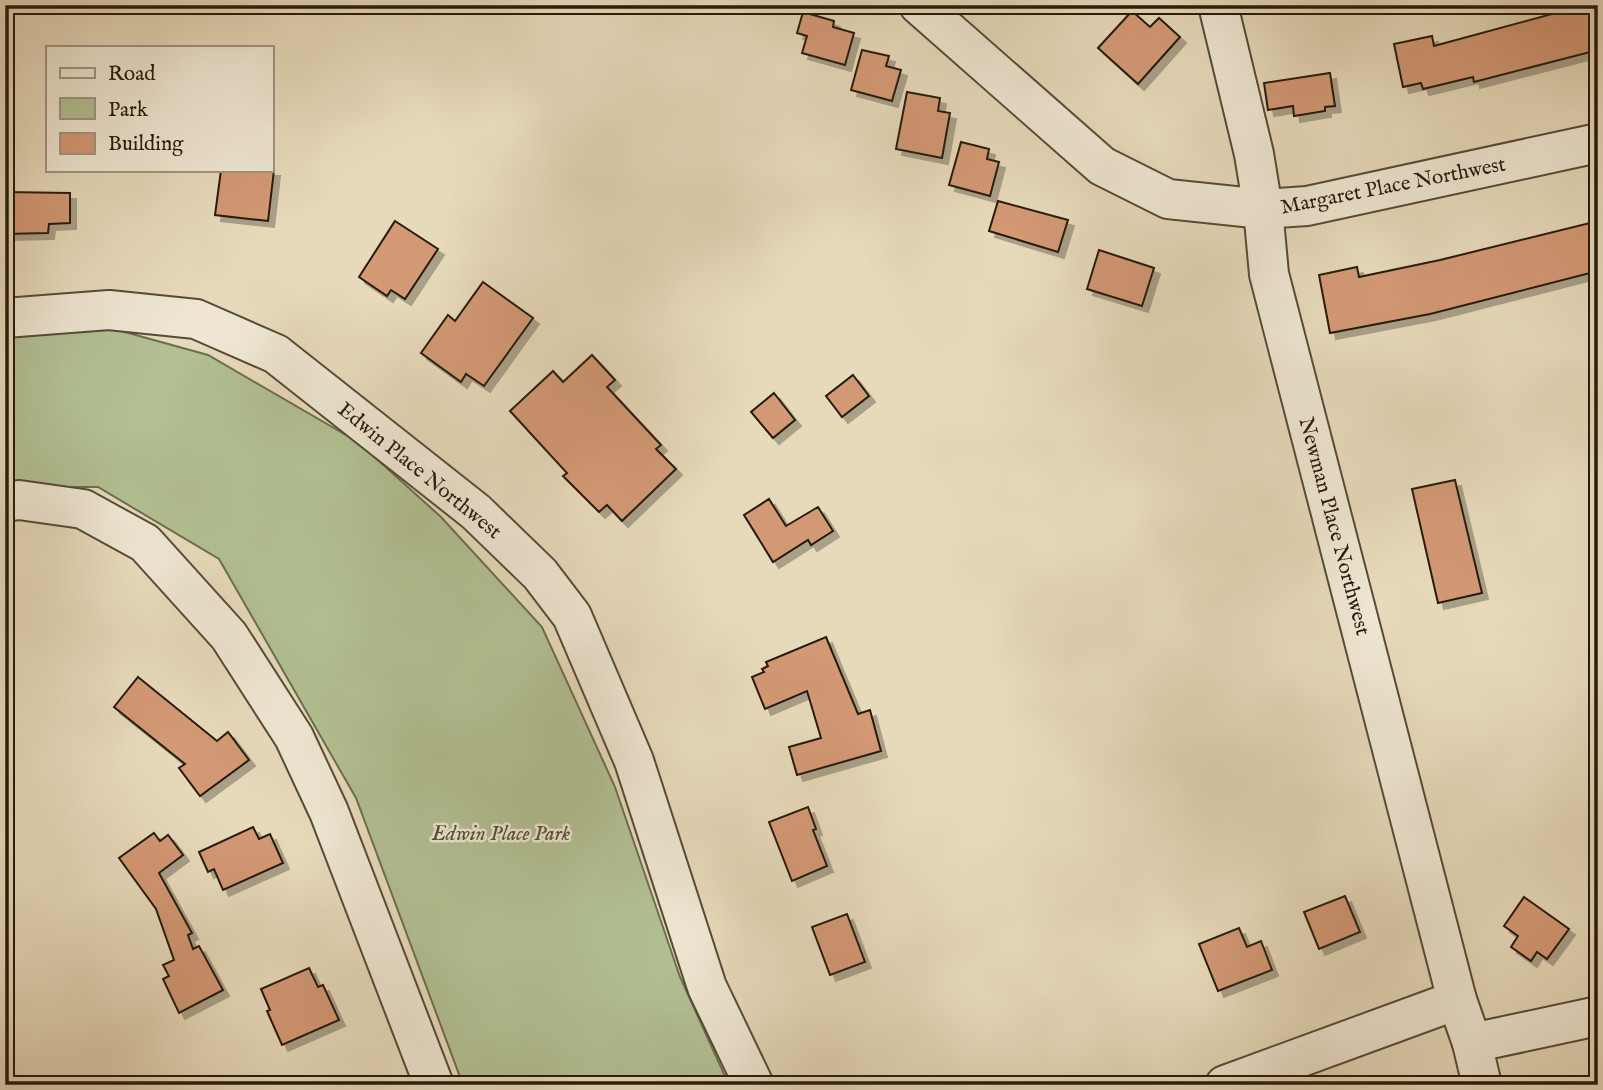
<svg xmlns="http://www.w3.org/2000/svg" width="1603" height="1090" font-family="'IM FELL English',serif">
<style>
.green{fill:#b2c093;stroke:#6c6e50;stroke-width:2}
.building{fill:#d39975;stroke:#261b0d;stroke-width:2;filter:url(#shadow)}
.lines{fill:none;stroke-linecap:round;stroke-linejoin:round}
.minor-casing{stroke:#564b38;stroke-width:42}
.minor{stroke:#efe7d3;stroke-width:38}
.labels{text-anchor:middle;stroke-width:5;stroke-linejoin:round;paint-order:stroke}
.street-label{font-size:21px;fill:#261b0d;stroke:#efe7d3}
.park-label{font-size:21px;font-style:italic;fill:#504d35;stroke:#efe7d3}
</style>
<defs>
<filter id="shadow"><feDropShadow dx="6" dy="6" stdDeviation="0" flood-color="#0004"/></filter>
</defs>
<rect width="100%" height="100%" fill="#e7dabb"/>
<filter id="stains"><feTurbulence type="fractalNoise" baseFrequency=".00286" numOctaves="4"/><feColorMatrix values="0 0 0 0 .2 0 0 0 0 .09 0 0 0 0 .02 0 0 0 .5 -.17"/></filter>
<radialGradient id="worn" r=".72"><stop offset=".6" stop-color="#630" stop-opacity="0"/><stop offset="1" stop-color="#630" stop-opacity=".3"/></radialGradient>
<path class="green" d="M85 321 208 355 358 442 441 517 542 627 615 787 680 977 729 1085H463L356 798 219 559 98 487H5V337Z"/>
<g class="building">
<path d="M1562 5H1598V50L1474 82 1473 77 1423 89 1421 83 1403 87 1394 44 1432 36 1434 46 1563 11Z"/>
<path d="M1132 11 1150 27 1159 18 1180 37 1138 84 1098 48Z"/>
<path d="M803 12 834 21 833 27 854 33 845 65 802 53 807 36 797 33Z"/>
<path d="M862 50 889 56 886 66 901 70 892 101 851 90Z"/>
<path d="M1330 73 1335 106 1325 107V111L1294 116 1293 106 1268 110 1264 83Z"/>
<path d="M907 92 940 98 938 111 950 113 942 158 896 149Z"/>
<path d="M961 142 989 149 987 159 999 162 990 196 949 185Z"/>
<path d="M221 170H274L268 221 215 215Z"/>
<path d="M5 192 70 193V223L49 224 48 233 5 234Z"/>
<path d="M998 201 1068 220 1058 252 989 231Z"/>
<path d="M395 221 438 249 405 299 391 290 387 296 359 277Z"/>
<path d="M1598 221V271L1430 314 1330 333 1319 275 1357 267 1359 277 1440 260Z"/>
<path d="M1099 250 1154 268 1142 306 1087 289Z"/>
<path d="M483 282 533 318 484 386 466 374 461 382 421 353 448 315 455 321Z"/>
<path d="M592 355 615 380 607 387 661 445 656 449 676 469 622 521 607 505 599 512 563 476 567 473 510 411 553 371 563 382Z"/>
<path d="M853 375 869 396 842 417 826 396Z"/>
<path d="M774 393 795 420 773 438 751 412Z"/>
<path d="M1455 480 1482 593 1438 603 1412 489Z"/>
<path d="M769 499 786 526 818 507 833 531 811 545 808 540 773 562 744 515Z"/>
<path d="M826 637 858 714 870 710 881 751 797 775 789 747 821 738 807 691 765 709 752 677 764 672 762 669 768 666 766 662Z"/>
<path d="M138 677 217 741 228 732 249 760 200 796 179 768 185 764 114 707Z"/>
<path d="M808 807 816 829 813 830 827 866 792 881 769 822Z"/>
<path d="M253 827 259 839 270 834 283 863 223 890 214 869 208 872 199 852Z"/>
<path d="M154 833 160 841 168 835 183 855 159 873 192 933 188 935 193 949 199 946 223 990 179 1013 163 979 169 976 163 965 174 960 156 909 119 858Z"/>
<path d="M1345 896 1360 932 1319 949 1304 912Z"/>
<path d="M1524 897 1569 929 1547 959 1537 952 1531 961 1511 947 1518 936 1504 926Z"/>
<path d="M847 914 865 962 830 975 812 927Z"/>
<path d="M1239 928 1247 947 1261 941 1272 970 1218 991 1199 944Z"/>
<path d="M309 968 318 987 323 985 339 1020 282 1045 267 1011 270 1010 261 989Z"/>
</g>
<g class="lines">
<g class="minor-casing">
<g id="minor">
<path d="M919 5 1102 166 1168 199 1263 209 1307 206 1598 143"/>
<path d="M1218 5 1254 154 1263 209 1269 274 1457 1000 1472 1043 1482 1085"/>
<path d="M5 318 109 310 196 319 276 354 476 512 540 574 572 616 634 761 707 987 754 1085"/>
<path d="M5 502 19 500 83 509 145 543 229 636 294 737 329 812 434 1085"/>
<path d="M1472 1043 1598 1016"/>
<path d="M1225 1085 1457 1000"/>
</g>
</g>
<use href="#minor" class="minor"/>
</g>
<g class="labels">
<g class="street-label">
<text transform="translate(1393 185) rotate(-11)" y="7">Margaret Place Northwest</text>
<text transform="translate(420 470) rotate(39)" y="7">Edwin Place Northwest</text>
<text transform="translate(1335 526) rotate(75)" y="7">Newman Place Northwest</text>
</g>
<g class="park-label">
<text x="501" y="840">Edwin Place Park</text>
</g>
</g>
<rect width="1603" height="1090" fill="none" stroke="#e7dabb" stroke-width="28"/>
<rect x="7" y="7" width="1589" height="1076" fill="none" stroke="#261b0d" stroke-width="3.5"/>
<rect x="14" y="14" width="1575" height="1062" fill="none" stroke="#261b0d" stroke-width="2"/>
<rect x="46" y="46" width="228" height="126" fill="#efe7d3" stroke="#9f9584" stroke-width="2"/>
<rect x="60" y="68" width="35" height="10" fill="#efe7d3" stroke="#9f9584" stroke-width="2"/>
<text x="108" y="80" font-size="21" fill="#261b0d">Road</text>
<rect x="60" y="98" width="35" height="21" fill="#b2c093" stroke="#9f9584" stroke-width="2"/>
<text x="108" y="116" font-size="21" fill="#261b0d">Park</text>
<rect x="60" y="133" width="35" height="21" fill="#d39975" stroke="#9f9584" stroke-width="2"/>
<text x="108" y="150" font-size="21" fill="#261b0d">Building</text>
<rect width="100%" height="100%" filter="url(#stains)"/>
<rect width="100%" height="100%" fill="url(#worn)"/>
</svg>
